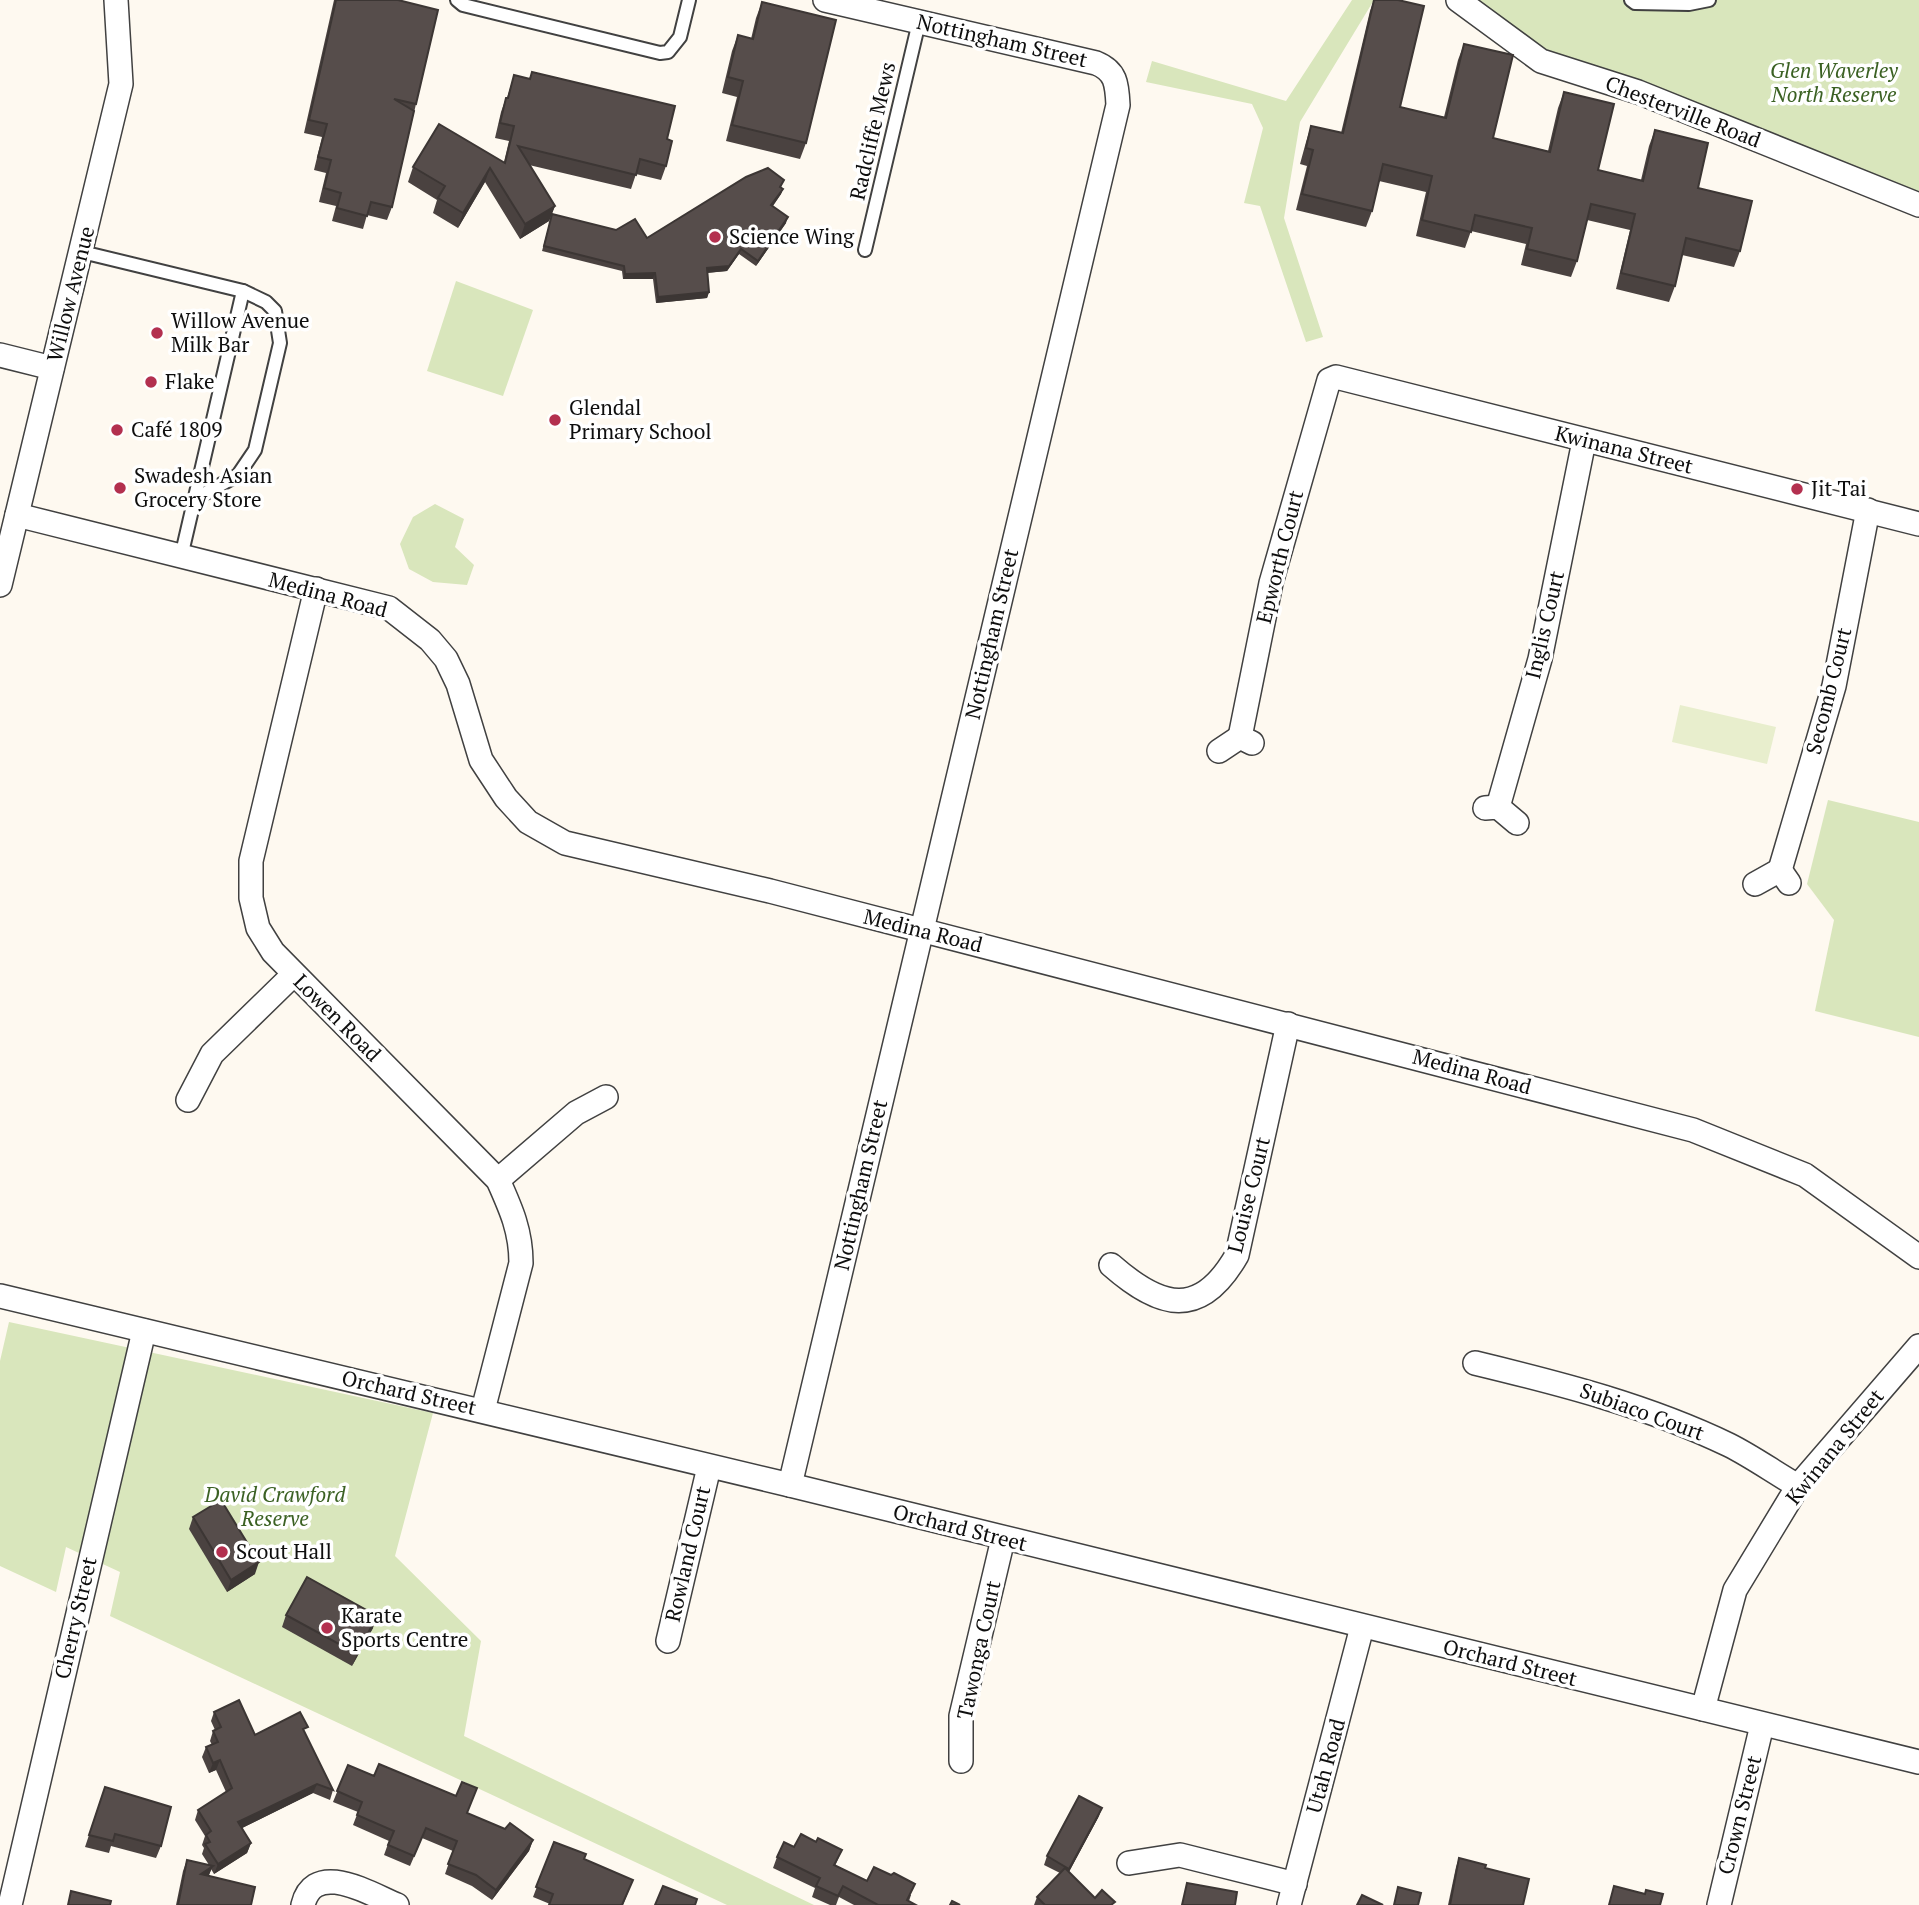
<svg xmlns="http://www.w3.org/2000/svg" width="1919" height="1905" font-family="'PT Serif',serif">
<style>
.green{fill:#d9e6bc}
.pitch{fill:#e8eecd}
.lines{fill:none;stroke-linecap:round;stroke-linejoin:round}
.service-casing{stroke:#414141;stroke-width:16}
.minor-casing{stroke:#414141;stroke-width:26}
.service{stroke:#fff;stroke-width:12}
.minor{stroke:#fff;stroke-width:23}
.wall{fill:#4a4240}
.shaded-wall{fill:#3c3634}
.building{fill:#564d4b;stroke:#3c3634;stroke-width:2}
.poi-dot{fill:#b3304f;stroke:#fff;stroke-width:2.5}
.labels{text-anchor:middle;stroke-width:7;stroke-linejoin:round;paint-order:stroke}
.street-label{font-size:21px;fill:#0e0e0e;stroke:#fff}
.park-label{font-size:21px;font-style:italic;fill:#3b6123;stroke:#fff}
.poi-label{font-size:21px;fill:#0e0e0e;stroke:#fff;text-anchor:start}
</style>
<rect width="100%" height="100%" fill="#fef9f0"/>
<g class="green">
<path d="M1352 0H1374L1300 122 1284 218 1323 337 1306 342 1260 206 1244 203 1263 128 1252 104 1146 82 1152 61 1286 101Z"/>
<path d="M1458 0H1919V205L1541 61Z"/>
<path d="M456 281 533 310 503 396 427 371Z"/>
<path d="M435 504 464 519 455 547 474 565 467 585 433 582 409 569 400 544 413 517Z"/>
<path d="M1828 800 1919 822V1037L1815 1011 1834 920 1807 884Z"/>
<path d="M9 1322 433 1413 395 1556 481 1641 464 1736 814 1905H727L110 1616 120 1572 66 1547 56 1592 0 1566V1361Z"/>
</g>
<path class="pitch" d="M1680 705 1776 727 1767 764 1672 742Z"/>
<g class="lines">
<g class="service-casing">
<g id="service">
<path d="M457 0 463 5 660 53 668 52 680 37 689 0"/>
<path d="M1631 0 1635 3 1689 4 1709 0"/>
<path d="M865 250 919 22"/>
<path d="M82 252 243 291 181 557"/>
<path d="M195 499 238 475 255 450 280 343 275 311 266 302 243 291"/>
</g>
</g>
<g class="minor-casing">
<g id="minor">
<path d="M1458 0 1541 61 1638 92 1919 205"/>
<path d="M0 355 52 368"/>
<path d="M17 515 389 608 430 640 446 659 458 684 481 760 506 798 528 822 565 843 770 891 1693 1130 1805 1175 1919 1257"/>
<path d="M0 585 121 84 116 0"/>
<path d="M316 589 251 861V898L258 928 273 952 498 1180C511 1209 521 1231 521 1263L483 1410"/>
<path d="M1240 737 1271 583 1329 380 1336 377 1919 524"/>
<path d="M1219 751 1240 737 1252 743"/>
<path d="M1498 807 1540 659 1584 441"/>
<path d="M1485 808 1498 807 1517 823"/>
<path d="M1780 870 1834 686 1868 510"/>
<path d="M1755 884 1780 870 1789 883"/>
<path d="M188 1100 212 1054 293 975"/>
<path d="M498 1180 576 1113 606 1097"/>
<path d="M1111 1265C1160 1308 1200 1320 1237 1255L1288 1024"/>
<path d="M0 1296 790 1485 1919 1762"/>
<path d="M1475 1363C1562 1384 1648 1406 1729 1445 1753 1457 1775 1473 1798 1486"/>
<path d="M790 1485 1118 105C1117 84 1116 71 1096 63L825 0"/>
<path d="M668 1641 709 1467"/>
<path d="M1703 1709 1735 1590 1798 1486 1919 1346"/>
<path d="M961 1761V1716L1003 1539"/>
<path d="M1129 1863 1180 1855 1295 1884"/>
<path d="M10 1905 144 1331"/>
<path d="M303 1905C314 1859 370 1894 397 1905"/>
<path d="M1289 1905 1362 1627"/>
<path d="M1719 1905 1762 1725"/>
</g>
</g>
<use href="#service" class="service"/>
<use href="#minor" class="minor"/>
</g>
<g class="wall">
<path d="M334 0H398L416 104 392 207 387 220 367 215 363 229 332 221 336 206 319 202 326 173 314 170 322 137 304 133Z"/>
<path d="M1374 0H1398L1400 107 1444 117 1458 60 1464 44 1493 138 1548 151 1558 108 1564 92 1598 170 1641 180 1649 146 1655 130 1698 188 1740 251 1734 267 1682 255 1675 286 1669 302 1616 289 1630 230 1587 220 1577 261 1571 277 1521 265 1526 244 1471 231 1465 248 1416 236 1426 192 1379 181 1372 211 1366 227 1296 210 1307 166 1300 164 1306 142 1311 126 1341 133 1370 11Z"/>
<path d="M762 2 806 143 800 159 726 141 737 97 722 93 732 51 738 35 751 39 756 18Z"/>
<path d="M532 72 667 139 666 166 661 180 636 174 631 189 529 165 555 206 549 221 520 239 485 182 458 228 433 213 437 200 408 182 413 167 504 162 509 141 495 138 501 112 506 98H507L514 75 530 79Z"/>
<path d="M784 180 781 187 783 189 781 194 773 206 786 223 756 266 739 254 727 271 707 273 709 292 707 298 656 303 653 279H623L622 271 542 251 552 214 647 238Z"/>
<path d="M193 1517 255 1574 227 1592 189 1529Z"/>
<path d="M286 1615 373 1628 352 1666 282 1627Z"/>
<path d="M214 1712 255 1735 305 1734 333 1790 330 1800 313 1793 242 1828 251 1843 247 1853 214 1874 211 1869 209 1875 251 1905H176L183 1871 187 1860 209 1865 202 1854 204 1848 202 1845 205 1836 195 1820 198 1810 226 1792 216 1770 209 1773 202 1757 206 1747 212 1745 210 1741 213 1731 215 1730 211 1721Z"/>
<path d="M348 1765 533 1840 529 1851 492 1900 472 1886 445 1874 453 1851 422 1838 410 1866 384 1855 389 1841 353 1825 358 1812 333 1802Z"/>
<path d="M105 1787 161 1846 156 1858 111 1846 109 1853 85 1847Z"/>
<path d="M1099 1816 1069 1872 1095 1898 1113 1905H1034L1037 1897 1060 1873 1044 1865 1047 1856Z"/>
<path d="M554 1842 584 1859 629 1890 623 1905H549L550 1904 533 1897Z"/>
<path d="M816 1842 842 1850 835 1866 867 1881 911 1895 909 1901 916 1905H854L839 1897 836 1905H830L812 1897 815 1888 773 1868 777 1857 794 1847Z"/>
<path d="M1459 1858 1485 1868 1523 1905H1448L1456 1867Z"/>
</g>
<g class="shaded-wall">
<path d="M490 168 485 182 458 228 463 213Z"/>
<path d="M783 189 781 194 769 211 771 205Z"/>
<path d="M555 206 549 221 520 239 525 224Z"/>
<path d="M788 217 786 223 756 266 758 261Z"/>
<path d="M741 249 739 254 727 271 705 273 707 268Z"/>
<path d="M655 273 653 279H623L625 274Z"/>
<path d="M709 292 707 298 656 303 658 297Z"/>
<path d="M259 1562 255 1574 227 1592 231 1580Z"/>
<path d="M377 1616 373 1628 352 1666 357 1654Z"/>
<path d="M220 1760 216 1770 209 1773 213 1763Z"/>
<path d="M317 1784 313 1793 234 1832 238 1822Z"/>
<path d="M1102 1808 1099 1816 1066 1877 1069 1869Z"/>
<path d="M533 1840 529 1851 492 1900 496 1890Z"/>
<path d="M251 1843 247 1853 214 1874 218 1864Z"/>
<path d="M213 1866 208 1877 201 1874Z"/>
</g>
<g class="building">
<path d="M336 0H398L438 10 416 104 394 99 414 111 392 207 371 202 367 216 337 208 341 193 324 188 331 160 318 157 327 124 309 120Z"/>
<path d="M1374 0H1398L1424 6 1400 107 1446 118 1464 44 1513 55 1493 138 1550 152 1564 92 1614 104 1598 170 1643 181 1655 130 1708 143 1698 188 1752 201 1740 251 1686 238 1675 286 1621 273 1635 214 1591 204 1577 261 1527 249 1532 228 1475 215 1471 232 1422 220 1432 176 1383 164 1372 211 1302 194 1313 150 1306 148 1311 126 1343 133Z"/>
<path d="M762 2 836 20 806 143 732 125 743 81 728 77 738 35 753 39Z"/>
<path d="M532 72 675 106 667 139 672 141 666 166 640 159 636 175 518 146 555 206 525 224 490 168 463 213 438 198 445 186 413 167 439 124 505 163 514 126 500 123 506 98H508L514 75 530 79Z"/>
<path d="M768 168 784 180 780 187 783 189 771 205 788 217 758 261 741 249 729 266 707 268 709 292 658 297 655 273 625 274 624 266 544 246 552 214 616 230 635 219 647 238 746 177Z"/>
<path d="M221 1500 259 1562 231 1580 193 1517Z"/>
<path d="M307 1577 377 1616 357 1654 286 1615Z"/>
<path d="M239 1700 255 1735 300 1712 308 1727 303 1729 333 1790 317 1784 238 1822 251 1843 218 1864 205 1844 210 1842 206 1835 211 1831 198 1810 232 1788 220 1760 213 1763 206 1747 218 1742 213 1731 221 1727 214 1712Z"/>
<path d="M379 1764 456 1796 462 1782 477 1788 467 1813 505 1829 510 1823 533 1840 496 1890 476 1875 448 1864 457 1841 426 1828 414 1856 388 1845 394 1831 357 1815 362 1802 337 1791 348 1765 374 1776Z"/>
<path d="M105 1787 171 1807 161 1846 115 1834 113 1841 89 1835Z"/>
<path d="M1079 1796 1102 1808 1069 1869 1047 1856Z"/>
<path d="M801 1834 816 1842 818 1838 842 1850 834 1865 867 1881 874 1867 891 1875 894 1873 915 1884 907 1900 916 1905H878L843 1886 838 1896 816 1886 820 1878 777 1857 784 1842 794 1847Z"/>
<path d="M554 1842 586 1854 584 1859 633 1880 622 1905H549L553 1894 536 1887Z"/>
<path d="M1459 1858 1486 1865 1485 1868 1529 1879 1523 1905H1450Z"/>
<path d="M187 1860 213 1866 201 1874 255 1887 251 1905H178Z"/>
<path d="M1065 1868 1095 1898 1102 1890 1115 1902 1111 1905H1045L1037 1897Z"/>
<path d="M1187 1883 1237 1892 1235 1905H1182Z"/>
<path d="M663 1886 697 1899 695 1905H655Z"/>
<path d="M1614 1886 1645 1894 1646 1890 1663 1894 1660 1905H1609Z"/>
<path d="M1398 1887 1421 1893 1418 1905H1394Z"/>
<path d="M71 1891 111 1901 110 1905H68Z"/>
<path d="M1362 1895 1383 1905H1357Z"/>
<path d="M952 1901 960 1905H950Z"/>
</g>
<g class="poi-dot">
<circle cx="715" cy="237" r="7"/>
<circle cx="157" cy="333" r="7"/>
<circle cx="151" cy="382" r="7"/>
<circle cx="555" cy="420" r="7"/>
<circle cx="117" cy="430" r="7"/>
<circle cx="120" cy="488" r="7"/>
<circle cx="1797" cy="489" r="7"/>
<circle cx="222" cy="1552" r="7"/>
<circle cx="327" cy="1628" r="7"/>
</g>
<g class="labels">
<g class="street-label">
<text transform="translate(1002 41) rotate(13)" y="7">Nottingham Street</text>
<text transform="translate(1683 112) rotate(21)" y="7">Chesterville Road</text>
<text transform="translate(873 131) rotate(-77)" y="7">Radcliffe Mews</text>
<text transform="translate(71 294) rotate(-76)" y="7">Willow Avenue</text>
<text transform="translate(1624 450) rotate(14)" y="7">Kwinana Street</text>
<text transform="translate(1280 557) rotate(-76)" y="7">Epworth Court</text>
<text transform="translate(328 595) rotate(15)" y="7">Medina Road</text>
<text transform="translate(1545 625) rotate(-77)" y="7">Inglis Court</text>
<text transform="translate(992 634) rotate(-77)" y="7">Nottingham Street</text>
<text transform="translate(1829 691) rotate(-76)" y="7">Secomb Court</text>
<text transform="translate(923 931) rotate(14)" y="7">Medina Road</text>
<text transform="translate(337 1018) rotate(45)" y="7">Lowen Road</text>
<text transform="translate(1472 1072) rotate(15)" y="7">Medina Road</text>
<text transform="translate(861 1185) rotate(-77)" y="7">Nottingham Street</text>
<text transform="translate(1249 1195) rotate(-76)" y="7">Louise Court</text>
<text transform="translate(409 1393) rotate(13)" y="7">Orchard Street</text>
<text transform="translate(1642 1412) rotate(20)" y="7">Subiaco Court</text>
<text transform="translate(1835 1447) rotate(-51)" y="7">Kwinana Street</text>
<text transform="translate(960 1528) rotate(14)" y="7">Orchard Street</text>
<text transform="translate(688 1554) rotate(-77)" y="7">Rowland Court</text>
<text transform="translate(76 1618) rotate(-77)" y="7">Cherry Street</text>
<text transform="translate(979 1650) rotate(-78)" y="7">Tawonga Court</text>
<text transform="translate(1510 1663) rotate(14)" y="7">Orchard Street</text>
<text transform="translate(1326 1766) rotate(-75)" y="7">Utah Road</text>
<text transform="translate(1740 1815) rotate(-76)" y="7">Crown Street</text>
</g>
<g class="park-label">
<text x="1834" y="78">Glen Waverley<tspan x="1834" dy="24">North Reserve</tspan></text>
<text x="275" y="1502">David Crawford<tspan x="275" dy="24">Reserve</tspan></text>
</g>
<g class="poi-label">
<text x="729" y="244">Science Wing</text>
<text x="171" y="328">Willow Avenue<tspan x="171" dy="24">Milk Bar</tspan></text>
<text x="165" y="389">Flake</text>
<text x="569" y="415">Glendal<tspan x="569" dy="24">Primary School</tspan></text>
<text x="131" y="437">Café 1809</text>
<text x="134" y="483">Swadesh Asian<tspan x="134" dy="24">Grocery Store</tspan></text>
<text x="1811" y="496">Jit Tai</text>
<text x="236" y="1559">Scout Hall</text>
<text x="341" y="1623">Karate<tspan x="341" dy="24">Sports Centre</tspan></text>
</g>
</g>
</svg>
